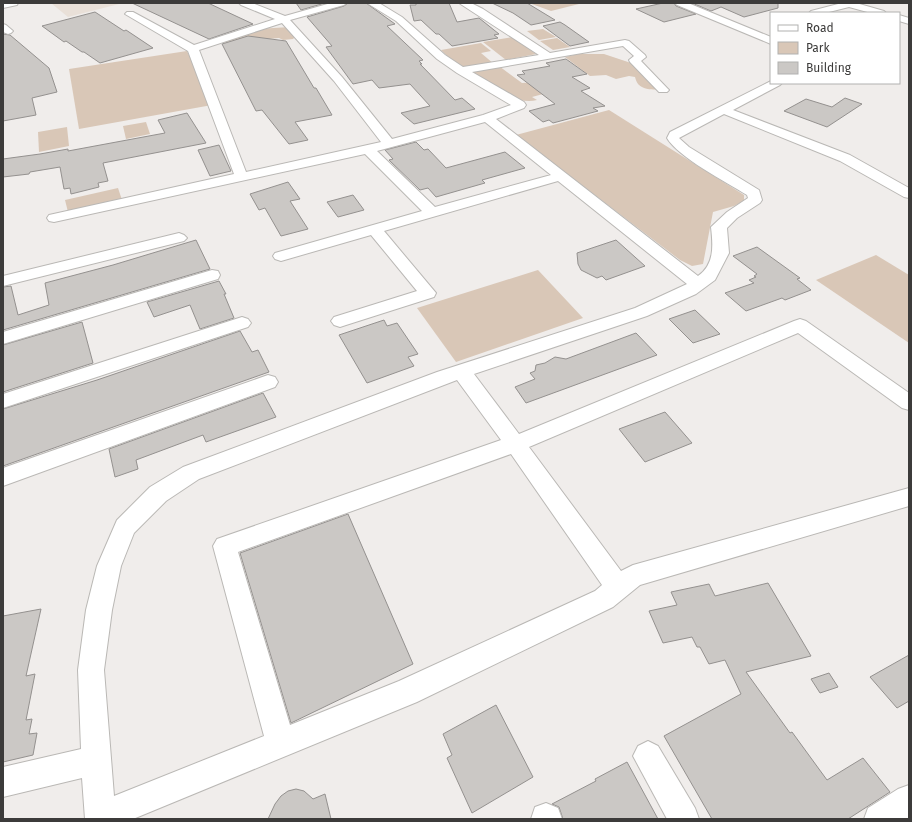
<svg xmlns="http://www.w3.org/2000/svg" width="912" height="822" font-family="'Fira Sans',sans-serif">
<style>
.built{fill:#e9e0d8}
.green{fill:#d9c7b7}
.building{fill:#cbc8c5;stroke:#94918f}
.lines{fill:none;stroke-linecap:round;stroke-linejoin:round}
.street-casing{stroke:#bab8b5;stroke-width:2}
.secondary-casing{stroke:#bab8b5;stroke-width:2}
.street{fill:#fff;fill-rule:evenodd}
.secondary{fill:#fff;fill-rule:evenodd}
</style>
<rect width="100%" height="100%" fill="#f0edeb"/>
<path class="built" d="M51 3H123L68 17Z"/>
<g class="green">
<path d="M529 3H583L551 11Z"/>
<path d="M290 27 297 35 293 39 283 40 279 38 223 43V40L257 29Z"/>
<path d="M543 29 556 37 539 40 527 31Z"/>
<path d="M513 37 536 54 506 60 483 42Z"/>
<path d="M557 38 570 47 553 50 540 41Z"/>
<path d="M481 43 491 51 481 53 494 64 462 70 441 50Z"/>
<path d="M187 51 212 105 79 129 69 69Z"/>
<path d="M578 54H604L631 63 660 90C648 89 638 90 635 77L629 76 616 79 606 75 590 76 565 57Z"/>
<path d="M499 66 522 83 536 82 543 94 532 97 537 100C516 106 487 85 471 72Z"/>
<path d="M609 110 744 195V201L734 206 713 212 703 264 692 266 680 260 516 135Z"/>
<path d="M146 122 150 134 126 139 123 126Z"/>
<path d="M67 127 69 146 39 152 38 132Z"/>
<path d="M118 188 122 200 68 212 65 200Z"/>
<path d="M876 255 909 275V343L816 280Z"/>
<path d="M538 270 583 318 456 362 417 308Z"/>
</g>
<g class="building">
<path d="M132 3H208L253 24 209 39Z"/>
<path d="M296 3H325L301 10Z"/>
<path d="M348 3H366L395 24 387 26 423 60 419 61 422 64H420L455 100 462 98 475 109 414 124 401 113 430 106 410 84 379 88 372 80 353 84 326 47 332 46 307 17 344 6Z"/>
<path d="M416 3H449L457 22 479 18 499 34 494 35 498 38 452 46 439 34H436L421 20 414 21 410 5H416Z"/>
<path d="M492 3H527L555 20 531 25 513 13Z"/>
<path d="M663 3H674L676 6 696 14 664 22 636 9Z"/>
<path d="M692 3H778V8L744 17 721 7 711 11Z"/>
<path d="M95 12 124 31 126 30 153 48 100 63 84 52H82L66 41 64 42 42 26Z"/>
<path d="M560 22 565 25 589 42 570 46 543 26Z"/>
<path d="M3 34 10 35 49 68 57 92 32 98 36 115 3 121Z"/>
<path d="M248 36 286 41 314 88H316L332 115 295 122 308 140 289 144 262 110 256 111 222 44Z"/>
<path d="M566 59 587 74 572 77 590 88 581 91 605 106 593 108 598 111 553 123 549 120 543 122 529 111 555 104 517 75 525 74 522 71 550 66 546 63Z"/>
<path d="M845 98 862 104 827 127 784 111 806 99 832 107Z"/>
<path d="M187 113 206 143 103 163 108 181 98 183 99 187 71 194 70 188 64 189 60 167 30 172 29 174 3 177V159L40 154 68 149V151L165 133 158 120Z"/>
<path d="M416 142 424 150 428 149 446 168 505 152 525 168 482 180 485 183 436 197 428 188 420 190 389 160 393 159 385 150Z"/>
<path d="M219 145 231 171 210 176 198 150Z"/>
<path d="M288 182 300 199 290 201 308 229 281 236 265 208 259 210 250 194Z"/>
<path d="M353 195 364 210 338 217 327 202Z"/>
<path d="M196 240 210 269 3 330V287L11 286 18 315 49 305 45 283 113 265Z"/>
<path d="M616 240 645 266 606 280 602 276 597 278 581 270 578 264 577 253Z"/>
<path d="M757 247 800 278 797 279 811 290 785 300 782 298 746 311 725 293 754 283 749 280 756 277 754 276 757 274 733 256Z"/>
<path d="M219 281 226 294H224L234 318 200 329 190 305 154 317 147 302Z"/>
<path d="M695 310 720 334 693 343 669 319Z"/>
<path d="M384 320 387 326 397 323 418 354 408 357 414 366 367 383 339 335Z"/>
<path d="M82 322 93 363 3 392V345Z"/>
<path d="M240 331 252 352 258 350 269 372 3 466V409L97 380Z"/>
<path d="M636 333 657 355 526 403 515 387 535 379 530 373 535 371 536 365 545 363 555 357 566 359Z"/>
<path d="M263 393 276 417 206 442 203 435 136 460 138 469 115 477 109 449Z"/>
<path d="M665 412 692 443 645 462 619 429Z"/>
<path d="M348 514 413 664 291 723 240 553Z"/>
<path d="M768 583 811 656 746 672 790 733 792 732 827 780 863 758 890 792 848 819H712L664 736 741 694 725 660 709 664 700 647H697L692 637 663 643 649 611 677 605 671 592 709 584 715 596Z"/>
<path d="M41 609 26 676 35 674 26 720 32 719 29 734 37 733 33 755 3 762V616Z"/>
<path d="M909 655V701L897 708 870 677Z"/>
<path d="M829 673 838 687 820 693 811 679Z"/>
<path d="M496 705 533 777 472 813 447 758 452 755 443 734Z"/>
<path d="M627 762 658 819H563L559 807 552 804 596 781 595 779Z"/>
<path d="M296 789 304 791 313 799 325 794 331 819H268L275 804 281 796 288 791Z"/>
</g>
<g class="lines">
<g class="street-casing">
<g id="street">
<path d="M239 3H252L285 16 331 3H346L344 5 290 20 342 77 392 139 483 115 511 105 457 73 437 59 396 21 367 3H379L402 17 445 55 463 67 539 55 459 3H471L483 9 550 53 625 40 629 41 645 55 646 57 641 61 667 88 669 90 667 92H659L630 62 629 60 634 56 623 46 472 72 524 102 526 105 524 108 496 119 698 276C715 264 713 245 711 227L727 212 748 198 747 195C726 182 678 157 667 138L670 132 771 81V83H782L780 85 733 110 850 155 909 188V198L904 197 840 161 724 114 679 138 689 147 759 190 762 200 760 203 737 218 727 228 729 253 715 280 696 294 647 316 474 374 519 434 794 321 800 319 806 321 909 393V410L902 408 798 333 529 447 621 571 633 565 909 488V506L640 585 613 607 417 702 133 819H85L82 778 3 797V767L81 749 78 670 86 610 97 566 117 520 150 487 183 467 437 372 635 308 687 284 558 181 384 231 436 293 434 297 346 325 340 327 334 325 331 321 334 317 417 291 371 235 281 261 275 259 273 256 275 253 422 211 365 154 54 222 49 221 47 218 49 215 234 174 188 51 125 14 127 12H133L194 45 275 19 241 5ZM282 23 334 81 381 142 246 172 199 50ZM485 122 551 175 435 207 377 151ZM457 380 501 440 217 539 213 546 264 736 114 796 104 670 112 610 121 566 134 533 166 501 199 479ZM511 454 602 585 595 591 399 681 290 725 238 552Z"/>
<path d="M675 3H688L771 37V44L677 5Z"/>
<path d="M842 3H856L884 11 886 13H871L849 7 825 13H809L811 11Z"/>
<path d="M899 15 909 18V24L899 21Z"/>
<path d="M3 24 6 25 13 31 11 33 8 34 3 32Z"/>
<path d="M179 233 184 235 187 238 184 241 3 286V276Z"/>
<path d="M212 270 218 271 220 275 218 279 3 344V332Z"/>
<path d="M242 317 248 319 251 323 248 327 3 408V394Z"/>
<path d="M268 375 275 377 278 382 275 387 3 486V468Z"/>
<path d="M648 741 658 746 695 808 699 819H667L633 756 638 746Z"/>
<path d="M909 785V818L907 819H864L868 808 898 789Z"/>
<path d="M546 803 558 808 562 819H531L535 807Z"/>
</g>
</g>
<g class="secondary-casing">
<path id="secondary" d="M3 3H18L17 5 3 8Z"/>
</g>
<use href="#street" class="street"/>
<use href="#secondary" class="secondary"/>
</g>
<rect width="912" height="822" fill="none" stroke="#3c3b3a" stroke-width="8"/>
<rect x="770" y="12" width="130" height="72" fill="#ffffff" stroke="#b1b1b0"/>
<rect x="778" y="25" width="20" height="6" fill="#ffffff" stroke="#b1b1b0"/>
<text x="806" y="32" font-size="12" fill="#3c3b3a">Road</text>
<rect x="778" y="42" width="20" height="12" fill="#d9c7b7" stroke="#b1b1b0"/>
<text x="806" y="52" font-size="12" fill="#3c3b3a">Park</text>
<rect x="778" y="62" width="20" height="12" fill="#cbc8c5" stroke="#b1b1b0"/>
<text x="806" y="72" font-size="12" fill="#3c3b3a">Building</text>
</svg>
